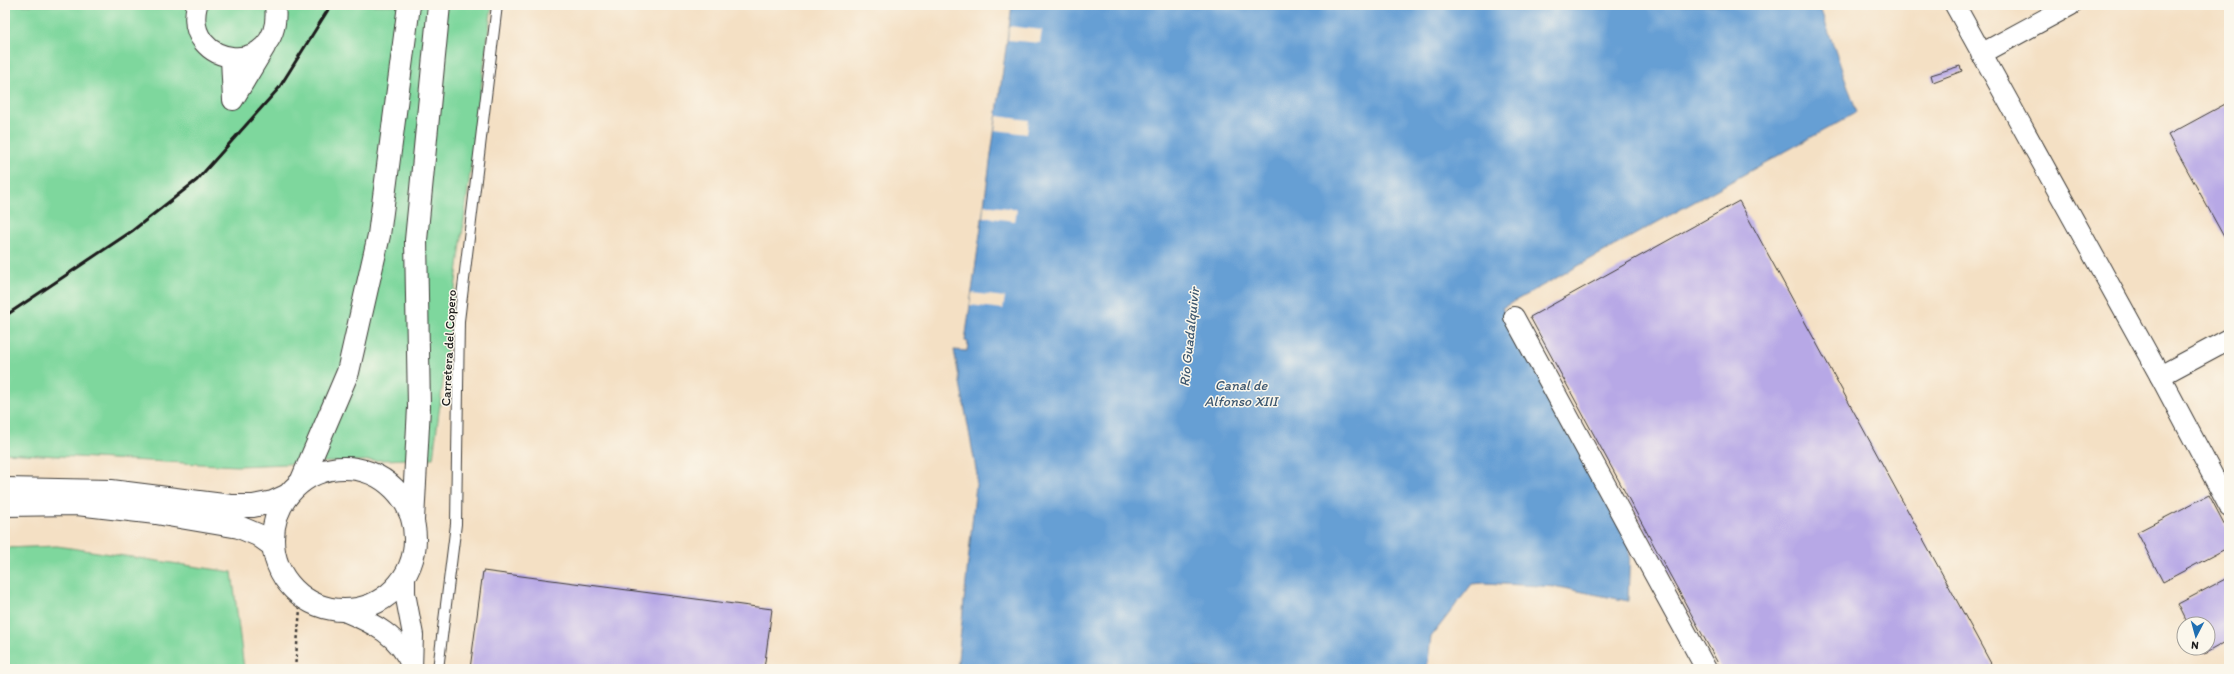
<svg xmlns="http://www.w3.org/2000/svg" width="2234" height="674" font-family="Itim,sans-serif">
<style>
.green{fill:#7ed79d;stroke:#4d7a5c}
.water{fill:#669fd4;stroke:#415e78}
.pier{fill:#f4e0c4}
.building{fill:#b7a8e6}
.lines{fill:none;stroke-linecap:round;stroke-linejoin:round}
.service-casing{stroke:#3c3935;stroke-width:12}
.minor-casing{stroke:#3c3935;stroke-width:22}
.secondary-casing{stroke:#3c3935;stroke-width:24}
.path{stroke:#3c3935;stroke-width:2.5;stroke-dasharray:3 3;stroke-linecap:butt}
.service{stroke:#fff;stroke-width:10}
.minor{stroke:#fff;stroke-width:20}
.secondary{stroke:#fff;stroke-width:22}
.rail{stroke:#1c1c1c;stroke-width:3}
.labels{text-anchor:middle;stroke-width:3;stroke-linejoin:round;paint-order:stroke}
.street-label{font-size:13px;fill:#1c1c1c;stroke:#fbf7ec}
.water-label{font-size:14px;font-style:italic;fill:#3d576f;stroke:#fbf7ec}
</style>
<rect width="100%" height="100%" fill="#fbf7ec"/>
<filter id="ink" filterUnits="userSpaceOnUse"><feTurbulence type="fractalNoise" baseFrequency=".025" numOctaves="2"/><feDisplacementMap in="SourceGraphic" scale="8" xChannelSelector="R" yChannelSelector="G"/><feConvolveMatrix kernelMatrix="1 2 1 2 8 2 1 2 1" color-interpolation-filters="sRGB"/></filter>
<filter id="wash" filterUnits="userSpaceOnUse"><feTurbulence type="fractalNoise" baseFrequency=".012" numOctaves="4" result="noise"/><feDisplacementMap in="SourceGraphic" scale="16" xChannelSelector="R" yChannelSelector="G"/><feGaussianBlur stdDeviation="0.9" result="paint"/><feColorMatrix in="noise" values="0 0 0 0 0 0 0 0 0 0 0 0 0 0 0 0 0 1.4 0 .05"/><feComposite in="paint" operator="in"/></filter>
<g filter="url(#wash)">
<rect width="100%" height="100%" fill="#f4e0c4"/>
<g class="green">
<path d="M5 5H492L433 458 237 466 5 453Z"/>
<path d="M57 546 232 572 244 669H13L5 659V548Z"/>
</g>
<path class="water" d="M1012 5H1819L1857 112 1502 308 1574 436 1631 519 1628 601 1558 587 1484 583 1472 584 1431 637 1427 669H957L977 475 954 350 967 351 968 342 965 341Z"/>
<g class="pier">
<path d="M1009 26 1042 30 1040 43 1008 40Z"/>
<path d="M997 116 1029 120 1027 134 995 130Z"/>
<path d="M984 205 1017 209 1015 221 983 217Z"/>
<path d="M972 293 1005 297 1003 309 970 305Z"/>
</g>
<g id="blocks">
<g class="building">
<path d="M1960 66 1962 71 1933 82 1931 75Z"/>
<path d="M2229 102V246L2168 135Z"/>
<path d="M1739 201 1994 669H1721L1530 317Z"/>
<path d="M2209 495 2229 533V547L2163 582 2137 532Z"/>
<path d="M483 571 772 609 764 669H470Z"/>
<path d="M2229 577V640L2204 654 2201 648H2208V624H2188L2178 604Z"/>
</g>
</g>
</g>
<g filter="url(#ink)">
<use href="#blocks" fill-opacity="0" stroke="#3c3935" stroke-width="1"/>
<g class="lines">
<g class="service-casing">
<path id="service" d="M438 669 456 524 459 321 497 5"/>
</g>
<g class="minor-casing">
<g id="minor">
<path d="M197 5C181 68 284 81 275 5"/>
<path d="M1955 5 2160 376 2229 506"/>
<path d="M1981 54 2071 5"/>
<path d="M231 58 233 100 265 47"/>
<path d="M1514 317 1706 669"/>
<path d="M2160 376 2229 339"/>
<path d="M405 577V593L413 635 412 669"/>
<path d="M344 611C373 623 400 636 412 667"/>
</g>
</g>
<g class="secondary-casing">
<g id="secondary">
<circle cx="344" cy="539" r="71"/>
<path d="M301 482 348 372 379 235 409 5"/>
<path d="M5 489 111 491 231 506H253L273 502 286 496"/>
<path d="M5 505 77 504 156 513 239 527 258 535 272 545"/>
<path d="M413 520 419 407 416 240 439 5"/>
</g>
</g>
<path class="path" d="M295 669 301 597"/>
<use href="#service" class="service"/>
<use href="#minor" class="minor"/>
<use href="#secondary" class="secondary"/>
<path class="rail" d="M5 316 132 231 197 180 279 88 331 5"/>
</g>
</g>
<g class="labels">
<g class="street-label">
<text transform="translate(448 348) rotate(-87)" y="5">Carretera del Copero</text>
</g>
<g class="water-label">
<text transform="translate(1189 337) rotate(-84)" y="5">Río Guadalquivir</text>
<text x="1241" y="390">Canal de<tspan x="1241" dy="16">Alfonso XIII</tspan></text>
</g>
</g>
<rect width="2234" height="674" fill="none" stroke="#fbf7ec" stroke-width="20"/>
<g transform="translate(2196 636) rotate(186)"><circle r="19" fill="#fbf7ec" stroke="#a29f99"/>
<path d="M0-3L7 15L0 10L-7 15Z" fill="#1f6fb2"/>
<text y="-6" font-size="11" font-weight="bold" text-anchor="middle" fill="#1c1c1c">N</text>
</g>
</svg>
